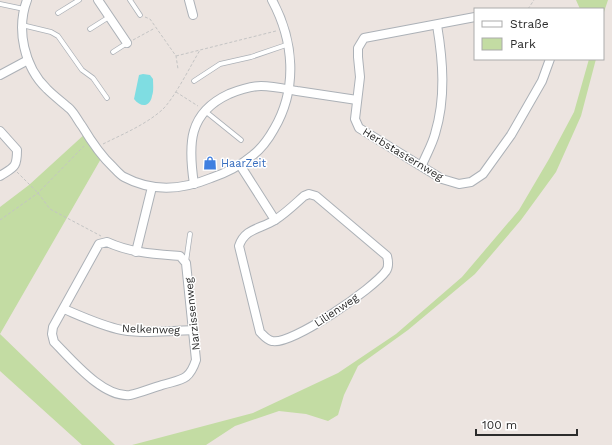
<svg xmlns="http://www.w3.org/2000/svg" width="612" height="445" font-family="'Work Sans',sans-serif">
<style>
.green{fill:#c3dca3}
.water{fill:#7fdde2}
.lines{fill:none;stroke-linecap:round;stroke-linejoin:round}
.lane-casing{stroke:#acb1b7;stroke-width:5.5}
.street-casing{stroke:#acb1b7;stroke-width:10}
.path{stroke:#c4c4c4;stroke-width:1;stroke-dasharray:3 2;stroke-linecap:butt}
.lane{stroke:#fff;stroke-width:4}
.street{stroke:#fff;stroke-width:8}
.labels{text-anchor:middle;stroke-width:3;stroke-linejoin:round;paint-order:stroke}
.street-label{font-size:11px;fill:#2c2c2c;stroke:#fff}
.shop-label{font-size:11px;fill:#366cbe;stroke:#fff;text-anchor:start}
</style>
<rect width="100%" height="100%" fill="#ece4e0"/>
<g class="green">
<path d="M576 0H608L603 15V9H580Z"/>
<path d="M589 59H596L581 116 556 172 521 220 475 274 408 330 358 366 344 395 338 415 328 421 306 414 279 411 235 426 206 445H132L253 413 338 373 396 334 462 277 519 210 549 159 574 112Z"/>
<path d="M86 133 102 157 0 334 115 445H82L0 371V207L29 185Z"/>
</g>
<path class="water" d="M143 74 150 75 153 79C153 84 154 91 152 96 150 107 141 108 134 99L139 75Z"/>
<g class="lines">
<g class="lane-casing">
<g id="lane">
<path d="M130 0 140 15"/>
<path d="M0 4 24 9"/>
<path d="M58 13 79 0"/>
<path d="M22 25 51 32 58 36 82 70 93 78 107 98"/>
<path d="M90 29 109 17"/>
<path d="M113 52 127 43"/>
<path d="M194 81 220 64 251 57 289 44"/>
<path d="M205 111 241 140"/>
<path d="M186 262 190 234"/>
</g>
</g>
<g class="street-casing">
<g id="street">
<path d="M27 0C16 29 24 67 47 89 54 96 62 102 70 109 75 114 78 121 82 126 91 141 100 155 113 167 116 170 120 175 124 177 152 192 182 190 211 178 226 173 241 165 253 155 262 148 269 138 274 129 298 88 294 41 272 0"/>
<path d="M98 0 127 43"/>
<path d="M189 0 193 15"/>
<path d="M475 17 364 38 358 48V57L360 77 355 119 359 128 442 179 459 184 471 182 483 174 511 135 542 81 550 59"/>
<path d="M0 75 28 60"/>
<path d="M0 131 17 150C17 168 14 167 0 176"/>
<path d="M240 165 275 220"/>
<path d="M422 165C426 155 432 145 435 134 446 98 443 61 437 25"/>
<path d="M194 184C188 144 188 113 229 94 239 90 250 86 261 86 273 86 286 89 297 91 317 94 337 97 357 100"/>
<path d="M309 194 316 196 387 256C388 260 389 267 386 271 374 288 291 346 272 341 267 340 264 336 260 332L239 246C245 228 261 229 275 220 286 213 295 204 304 196Z"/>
<path d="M107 242C131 253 155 254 180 256L186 263 196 360C189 381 182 379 162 385 152 388 140 393 130 395 103 398 72 360 54 342L52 334 53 327 99 244Z"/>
<path d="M136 252 152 187"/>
<path d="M64 309C83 317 102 326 122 330 145 334 170 331 194 330"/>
</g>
</g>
<g class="path">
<path d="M528 9 534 0"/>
<path d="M145 17 150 19 176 56 178 69"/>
<path d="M133 40 155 28"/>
<path d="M176 56 276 31"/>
<path d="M176 92 198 106"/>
<path d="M103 144C123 134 145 125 162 110 174 99 191 65 200 50"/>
<path d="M17 172 38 193 50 209 101 236"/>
<path d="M0 220 38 193 84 146"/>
</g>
<use href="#lane" class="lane"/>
<use href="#street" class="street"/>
</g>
<defs>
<g id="shop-bare" transform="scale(1.08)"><path d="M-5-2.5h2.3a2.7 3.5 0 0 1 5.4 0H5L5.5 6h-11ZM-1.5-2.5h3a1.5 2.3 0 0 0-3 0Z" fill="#3f7fe0" stroke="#fff" stroke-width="2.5" paint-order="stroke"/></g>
</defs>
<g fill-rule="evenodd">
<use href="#shop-bare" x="210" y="163"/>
</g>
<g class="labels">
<g class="street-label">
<text transform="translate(403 154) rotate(31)" y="4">Herbstasternweg</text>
<text transform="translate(336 310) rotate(-34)" y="4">Lilienweg</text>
<text transform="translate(192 314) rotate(-96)" y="4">Narzissenweg</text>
<text transform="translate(151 329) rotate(2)" y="4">Nelkenweg</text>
</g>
<g class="shop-label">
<text x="221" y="167">HaarZeit</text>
</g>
</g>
<rect x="474" y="8" width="130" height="52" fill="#ffffff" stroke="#ababab"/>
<rect x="482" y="21" width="20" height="6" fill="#ffffff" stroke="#ababab"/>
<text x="510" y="28" font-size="12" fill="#2c2c2c">Straße</text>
<rect x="482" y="38" width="20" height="12" fill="#c3dca3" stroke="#ababab"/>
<text x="510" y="48" font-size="12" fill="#2c2c2c">Park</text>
<path d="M476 429v6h101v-6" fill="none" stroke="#2c2c2c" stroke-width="2"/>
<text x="482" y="429" font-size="12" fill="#2c2c2c" stroke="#ffffff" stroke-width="3" paint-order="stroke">100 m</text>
</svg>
